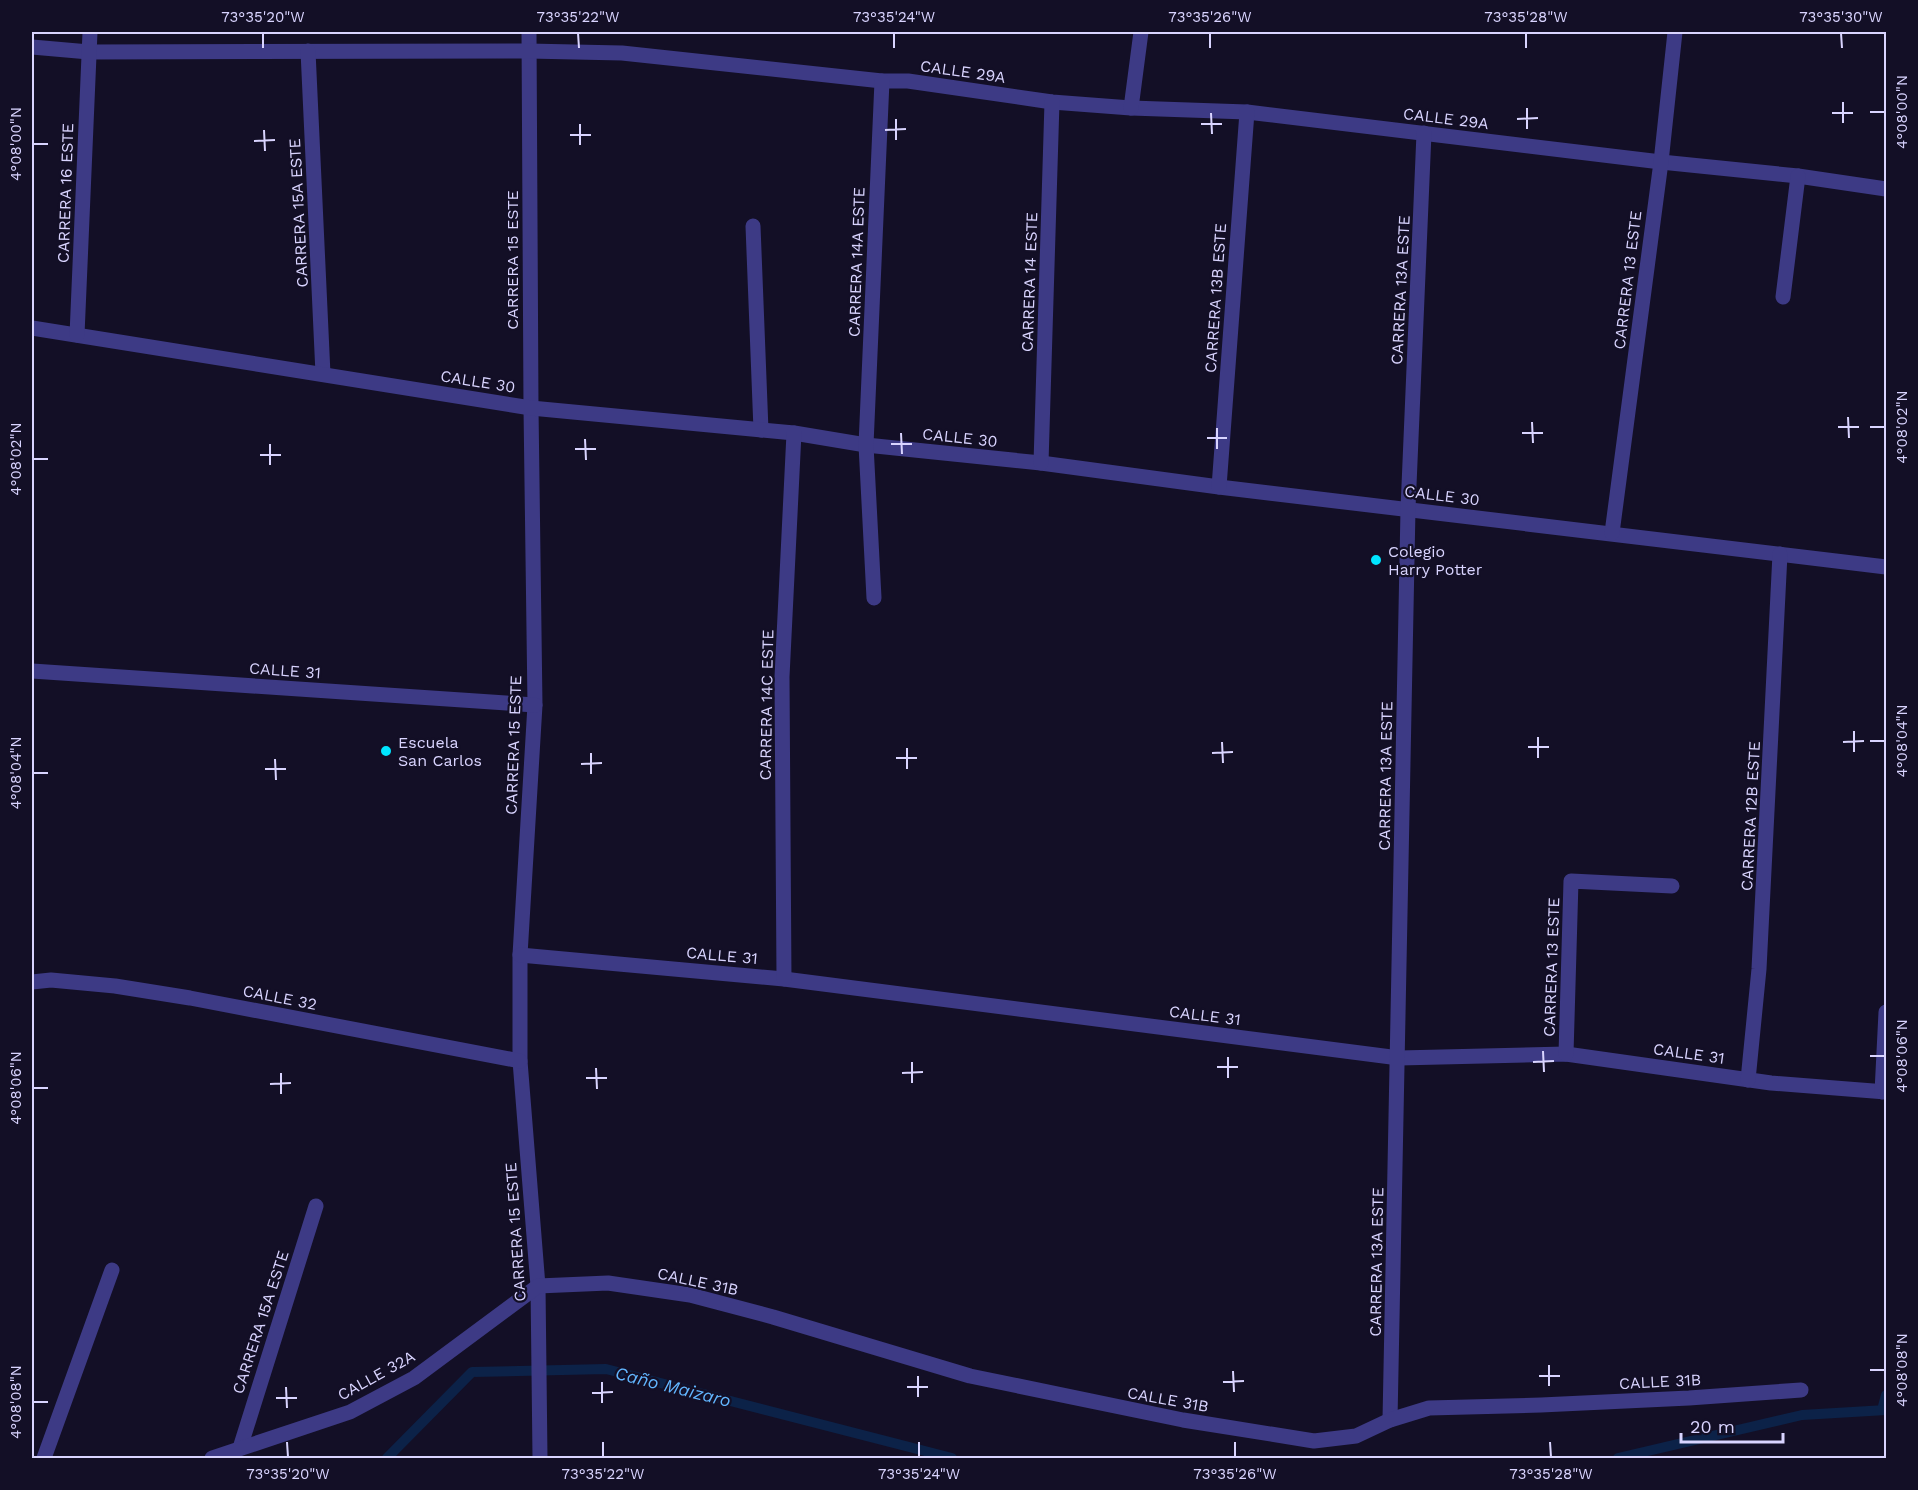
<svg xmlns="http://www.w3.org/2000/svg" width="1918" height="1490" font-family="'Work Sans',sans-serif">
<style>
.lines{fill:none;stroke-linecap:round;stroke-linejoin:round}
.stream{stroke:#0c2248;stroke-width:10}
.minor{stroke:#3d3a85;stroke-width:15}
.ticks{fill:none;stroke:#d9d4ff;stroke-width:2}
.poi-dot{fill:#00e5ff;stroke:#130f26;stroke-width:2}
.labels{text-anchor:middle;stroke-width:4.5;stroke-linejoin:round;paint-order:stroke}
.street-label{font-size:16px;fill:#d9d4ff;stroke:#130f26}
.poi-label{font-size:16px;fill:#d9d4ff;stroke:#130f26;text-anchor:start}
.water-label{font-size:18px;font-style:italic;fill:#62b6ff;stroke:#130f26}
.neatline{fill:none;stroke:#d9d4ff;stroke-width:2}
.ticks-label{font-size:15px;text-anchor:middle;fill:#d9d4ff}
</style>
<rect width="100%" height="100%" fill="#130f26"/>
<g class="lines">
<g class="stream">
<path d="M1882 1410 1886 1395"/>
<path d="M387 1458 472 1372 606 1369 952 1458"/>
<path d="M1618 1458 1802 1415 1886 1410"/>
</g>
<g class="minor">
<path d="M529 32 531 408 535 705 520 955V1061L538 1286 540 1458"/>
<path d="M32 47 89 52 528 51 622 53 882 81H908L1052 102 1131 108 1247 112 1661 162 1798 176 1886 189"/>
<path d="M308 51 323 374"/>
<path d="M1131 108 1141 32"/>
<path d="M753 226 761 430"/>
<path d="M1783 297 1798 176"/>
<path d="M32 328 531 408 794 433 866 445 1041 463 1219 487 1886 567"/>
<path d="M77 335 90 32"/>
<path d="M1041 463 1052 102"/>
<path d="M1219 487 1247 112"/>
<path d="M1612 533 1661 162 1675 32"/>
<path d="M874 598 866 445 882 81"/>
<path d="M32 671 535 705"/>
<path d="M520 955 784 979 1399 1058 1566 1054 1771 1083 1886 1092"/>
<path d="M784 979 782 677 794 433"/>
<path d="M32 982 51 980 115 986 190 998 520 1061"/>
<path d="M1566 1054 1571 881 1672 886"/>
<path d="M1748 1080 1759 969 1780 554"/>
<path d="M1882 1092 1886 1012"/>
<path d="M1390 1420 1408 509 1424 133"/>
<path d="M240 1448 316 1206"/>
<path d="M44 1458 112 1270"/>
<path d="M212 1458 350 1412 414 1378 538 1286 608 1283 690 1295 773 1317 970 1376 1183 1420 1314 1441 1356 1436 1390 1420 1429 1408 1541 1405 1689 1398 1801 1390"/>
</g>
</g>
<path class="ticks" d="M263 33V48M578 33 579 48M894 33V48M1210 33V48M1526 33V48M1841 33 1842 48M1843 102V123M1527 108V129M1870 112H1885M1211 113 1212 134M1832 113H1853M896 119V140M1517 119 1538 118M580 124V145M1201 124H1222M264 130 265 151M885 130 906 129M570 135H591M254 141 275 140M33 144H48M1848 417 1849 438M1532 422 1533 443M1838 427H1859M1870 427H1885M1217 428V449M901 433 902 454M1522 433H1543M1207 438H1227M585 439 586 460M270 444V465M891 444H912M575 449H596M260 455H281M33 459H48M1854 731V752M1538 737V758M1870 741H1885M1222 742 1223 763M1843 742 1864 741M1528 747H1549M907 748V769M591 753V774M1212 753 1233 752M896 758H917M275 759 276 780M581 764 602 763M265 769H286M33 773H48M1543 1051 1544 1072M1870 1056H1885M1228 1057V1078M912 1062V1083M1533 1062 1554 1061M1217 1067H1238M596 1068 597 1089M281 1073V1094M902 1073 923 1072M586 1078H607M270 1084 291 1083M33 1088H48M1549 1365V1386M1870 1370H1885M1233 1371 1234 1392M918 1376V1397M1539 1376H1560M602 1382V1403M1223 1382 1244 1381M286 1387 287 1408M907 1387H928M592 1393 613 1392M276 1398H297M33 1402H48M287 1442 288 1457M603 1442V1457M919 1442V1457M1235 1442V1457M1550 1442 1551 1457"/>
<g class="poi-dot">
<circle cx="1376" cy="560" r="6"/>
<circle cx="386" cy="751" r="6"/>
</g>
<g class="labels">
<g class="street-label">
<text transform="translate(963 71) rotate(8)" y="6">CALLE 29A</text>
<text transform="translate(1446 118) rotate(7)" y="6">CALLE 29A</text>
<text transform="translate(65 193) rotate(-88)" y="6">CARRERA 16 ESTE</text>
<text transform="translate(298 213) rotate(-93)" y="6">CARRERA 15A ESTE</text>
<text transform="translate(512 260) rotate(-90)" y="6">CARRERA 15 ESTE</text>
<text transform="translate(856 262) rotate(-88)" y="6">CARRERA 14A ESTE</text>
<text transform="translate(1627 280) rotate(-83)" y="6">CARRERA 13 ESTE</text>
<text transform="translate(1029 282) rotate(-88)" y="6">CARRERA 14 ESTE</text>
<text transform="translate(1400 290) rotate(-87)" y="6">CARRERA 13A ESTE</text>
<text transform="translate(1215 298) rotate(-86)" y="6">CARRERA 13B ESTE</text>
<text transform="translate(478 381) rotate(9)" y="6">CALLE 30</text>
<text transform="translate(960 437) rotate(6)" y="6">CALLE 30</text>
<text transform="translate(1442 495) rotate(7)" y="6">CALLE 30</text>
<text transform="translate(285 670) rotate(4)" y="6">CALLE 31</text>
<text transform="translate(766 705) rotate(-89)" y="6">CARRERA 14C ESTE</text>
<text transform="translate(513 745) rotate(-88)" y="6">CARRERA 15 ESTE</text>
<text transform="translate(1385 776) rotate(-89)" y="6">CARRERA 13A ESTE</text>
<text transform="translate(1750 816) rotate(-87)" y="6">CARRERA 12B ESTE</text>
<text transform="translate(722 955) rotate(5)" y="6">CALLE 31</text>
<text transform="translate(1551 967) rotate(-88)" y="6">CARRERA 13 ESTE</text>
<text transform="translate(280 997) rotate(11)" y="6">CALLE 32</text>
<text transform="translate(1205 1015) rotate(7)" y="6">CALLE 31</text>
<text transform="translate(1689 1053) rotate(8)" y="6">CALLE 31</text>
<text transform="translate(515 1232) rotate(-94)" y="6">CARRERA 15 ESTE</text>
<text transform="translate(1376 1262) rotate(-89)" y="6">CARRERA 13A ESTE</text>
<text transform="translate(698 1281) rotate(12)" y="6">CALLE 31B</text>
<text transform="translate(260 1322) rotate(-72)" y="6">CARRERA 15A ESTE</text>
<text transform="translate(376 1375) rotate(-29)" y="6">CALLE 32A</text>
<text transform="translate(1660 1381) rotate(-3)" y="6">CALLE 31B</text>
<text transform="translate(1168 1399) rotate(10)" y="6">CALLE 31B</text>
</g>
<g class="poi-label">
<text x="1388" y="557">Colegio<tspan x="1388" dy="18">Harry Potter</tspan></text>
<text x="398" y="748">Escuela<tspan x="398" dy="18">San Carlos</tspan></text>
</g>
<g class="water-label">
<text transform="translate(673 1387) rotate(14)" y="6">Caño Maizaro</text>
</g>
</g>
<rect width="1918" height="1490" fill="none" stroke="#130f26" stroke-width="66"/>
<path d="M1681 1433v9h102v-9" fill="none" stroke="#d9d4ff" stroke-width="3"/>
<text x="1690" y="1433" font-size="18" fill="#d9d4ff" stroke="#130f26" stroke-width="4.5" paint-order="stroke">20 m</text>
<rect x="33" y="33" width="1852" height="1424" class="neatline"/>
<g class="ticks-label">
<text x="263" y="22">73°35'20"W</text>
<text x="578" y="22">73°35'22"W</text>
<text x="894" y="22">73°35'24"W</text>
<text x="1210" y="22">73°35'26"W</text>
<text x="1526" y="22">73°35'28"W</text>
<text x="1841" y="22">73°35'30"W</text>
<text transform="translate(1902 112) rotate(-90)" y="5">4°08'00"N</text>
<text transform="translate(16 144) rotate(-90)" y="5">4°08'00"N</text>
<text transform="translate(1902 427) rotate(-90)" y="5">4°08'02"N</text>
<text transform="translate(16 459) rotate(-90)" y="5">4°08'02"N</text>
<text transform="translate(1902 741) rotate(-90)" y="5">4°08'04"N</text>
<text transform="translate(16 773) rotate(-90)" y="5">4°08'04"N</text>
<text transform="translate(1902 1056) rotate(-90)" y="5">4°08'06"N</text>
<text transform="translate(16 1088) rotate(-90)" y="5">4°08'06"N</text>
<text transform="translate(1902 1370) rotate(-90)" y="5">4°08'08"N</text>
<text transform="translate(16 1402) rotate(-90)" y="5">4°08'08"N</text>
<text x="288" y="1479">73°35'20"W</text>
<text x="603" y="1479">73°35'22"W</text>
<text x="919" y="1479">73°35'24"W</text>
<text x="1235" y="1479">73°35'26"W</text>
<text x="1551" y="1479">73°35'28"W</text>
</g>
</svg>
